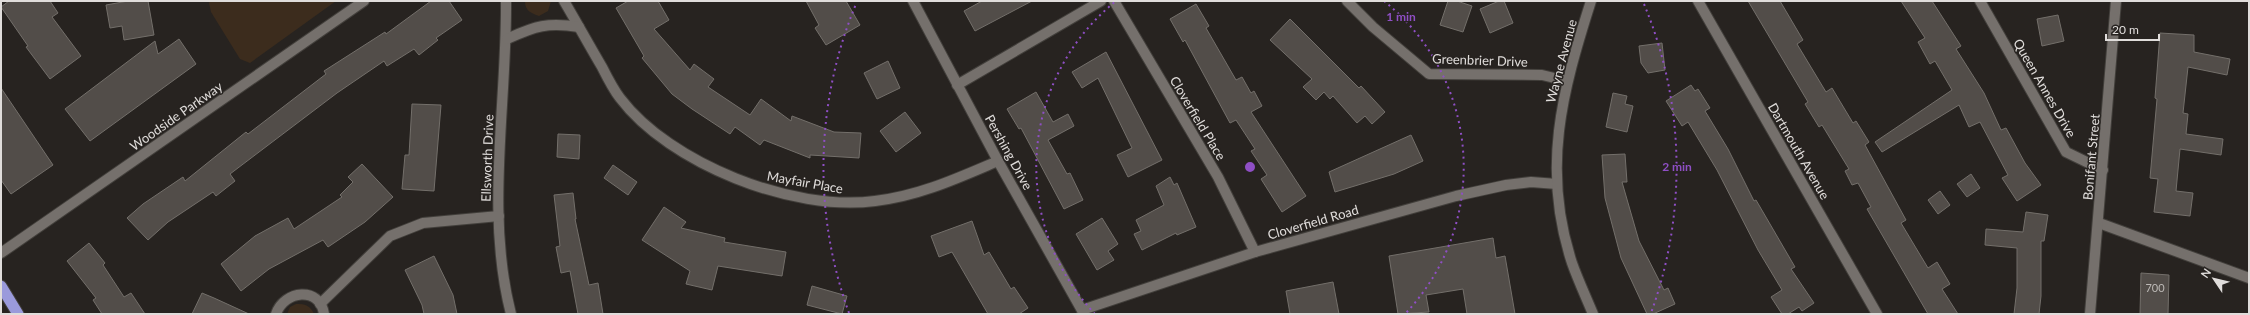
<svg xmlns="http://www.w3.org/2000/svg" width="2250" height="315" font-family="Lato,sans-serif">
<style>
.green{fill:#3c2c1d}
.building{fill:#524d49;stroke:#736f6a}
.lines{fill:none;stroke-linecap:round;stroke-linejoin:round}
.minor-casing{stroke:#423f3b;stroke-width:12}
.tertiary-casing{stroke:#423f3b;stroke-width:12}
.trunk-casing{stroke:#423f3b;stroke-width:13}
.minor{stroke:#75706c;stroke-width:10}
.tertiary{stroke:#75706c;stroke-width:10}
.trunk{stroke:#9a9adb;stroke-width:11}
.ring{fill:none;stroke:#8f4fc5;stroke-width:2;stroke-dasharray:2 4}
.labels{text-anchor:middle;stroke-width:3;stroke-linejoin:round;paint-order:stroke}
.number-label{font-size:11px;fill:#bcb9b6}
.street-label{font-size:13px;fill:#e0dddb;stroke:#272320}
.centre{fill:#8f4fc5;stroke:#272320;stroke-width:2}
.ring-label{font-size:12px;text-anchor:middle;font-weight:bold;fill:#8f4fc5;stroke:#272320;stroke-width:3;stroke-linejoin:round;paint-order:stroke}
</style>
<rect width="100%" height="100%" fill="#272320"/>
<g class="green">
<path d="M210 1H336L250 63 240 59 211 12 209 3Z"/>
<path d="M525 1H551L548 11 539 16C531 13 525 11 525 1Z"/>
<path d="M296 304C305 304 310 305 314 314H287L290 307Z"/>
</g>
<g class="building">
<path d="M9 1H50L58 13 52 17 81 56 50 79 26 47 28 46 1 7Z"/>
<path d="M128 1H148L154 35 124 40 122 26 110 28 106 5Z"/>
<path d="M431 1H449L462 20 436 38 438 40 419 55 414 49 387 66 384 61 337 93 230 174 235 181 216 196 213 192 168 222 148 240 127 218 143 204 183 177 185 181 246 132 248 134 326 74 324 71 385 32 386 34Z"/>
<path d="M628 1H658L669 20 654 29 690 70 694 64 714 79 708 87 750 115 761 99 791 121 792 116 834 132 861 133 859 158 810 155V158L764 140 760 145 735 127 730 134 692 109 672 94 642 58 644 56 616 8Z"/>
<path d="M806 1H846L860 25 826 45 815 28 819 25Z"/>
<path d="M982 1H1032L975 31 964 11Z"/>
<path d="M1448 1H1457L1472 6 1463 32 1440 25Z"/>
<path d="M1499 1H1504L1513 23 1490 33 1480 9Z"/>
<path d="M1748 1H1780L1803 40 1797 44 1826 92 1832 88 1853 123 1856 121 1869 142 1865 145 1906 220 1901 223 1928 268 1937 262 1950 284 1942 289 1958 314H1928L1867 209 1871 207 1858 183 1852 185 1845 171 1849 169 1822 125 1819 127 1805 104 1808 102Z"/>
<path d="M1901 1H1932L1961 46 1956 49 1984 93 2001 130 2006 128 2025 163 2041 185 2017 201 2002 178 2008 175 1980 122 1969 127 1959 105 1882 152 1875 142 1952 90 1935 61 1930 64 1918 42 1925 38Z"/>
<path d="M1196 4 1209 26 1206 28 1236 80 1242 77 1251 93 1254 91 1262 106 1251 112 1306 196 1282 212 1261 179 1267 175 1251 151 1255 149 1236 120 1230 123 1185 40 1183 42 1170 19Z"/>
<path d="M2058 15 2064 41 2042 46 2037 19Z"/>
<path d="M1290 19 1359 88 1361 86 1385 112 1372 124 1365 116 1357 123 1333 96 1330 99 1324 92 1316 100 1303 87 1312 79 1270 40Z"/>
<path d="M2160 33 2194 35V52L2230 59 2227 75 2188 67 2183 113 2188 114 2186 134 2223 139 2221 155 2180 149 2176 191 2193 193 2190 216 2154 212 2158 179 2150 178 2157 99 2155 98Z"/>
<path d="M179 39 196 64 90 141 65 109 155 41 158 54Z"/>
<path d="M1662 43 1665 70 1648 73 1641 63 1639 46Z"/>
<path d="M1106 52 1162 160 1128 177 1117 155 1132 148 1098 78 1082 88 1072 72Z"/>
<path d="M888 61 900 88 877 99 864 73Z"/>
<path d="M1691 85 1695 91 1698 89 1710 108 1705 111 1728 149 1754 201 1756 200 1795 267 1791 269 1814 303 1802 311 1799 307 1788 314H1782L1771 297 1782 290 1758 250 1717 170 1688 122 1682 126 1666 101Z"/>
<path d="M1 88 53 165 11 194 1 180Z"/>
<path d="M1036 92 1053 122 1068 114 1074 126 1048 140 1067 174 1070 173 1083 200 1064 209 1021 128 1019 129 1007 109Z"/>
<path d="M1613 93 1627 96 1625 104 1633 106 1627 132 1606 127Z"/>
<path d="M412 104 441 105 434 191 402 189 405 155H409Z"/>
<path d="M905 112 921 133 896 152 880 131Z"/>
<path d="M558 134 580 135 579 159 557 157Z"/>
<path d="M1411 135 1423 161 1394 174 1335 192 1329 172Z"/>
<path d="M1625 154 1627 182H1622L1639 241 1664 290 1668 288 1675 304 1653 314H1647L1621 258 1605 198 1602 155Z"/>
<path d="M362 164 393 197 365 222 328 247 323 240 269 269 241 291 221 264 255 236 288 218 294 229 342 197 340 195 353 182 348 177Z"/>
<path d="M613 165 637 182 628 195 604 178Z"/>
<path d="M1971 174 1980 188 1967 197 1957 184Z"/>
<path d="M1170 177 1174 185 1177 183 1196 227 1177 235 1176 233 1142 250 1134 234 1141 231 1136 220 1164 205 1156 186Z"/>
<path d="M1940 191 1950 205 1938 214 1928 200Z"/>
<path d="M573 193 576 219H575L589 285 598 283 603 314H578L570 271 561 273 556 247 560 246 554 195Z"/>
<path d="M664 207 686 222 681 228 725 238 724 242 786 252 782 276 718 266 712 290 686 284 690 271 642 240Z"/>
<path d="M2026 212 2048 215 2044 241H2041V296L2039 314H2014L2017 288V248L1985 245 1986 229 2023 232Z"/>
<path d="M1102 218 1118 244 1108 251 1114 260 1097 270 1076 234Z"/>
<path d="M972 221 984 255 989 252 1011 289 1014 287 1028 308 1019 314H988L952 252 939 257 931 236Z"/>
<path d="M1493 238 1496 258 1505 256 1515 314H1467L1463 289 1426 295 1429 312 1398 314 1389 256Z"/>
<path d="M89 243 105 263 103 265 124 297 131 293 145 314H102L93 300 96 298 67 261Z"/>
<path d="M434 256 453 295 457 314H424L422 305 405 270Z"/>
<path d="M2141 273 2169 275 2168 314H2140Z"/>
<path d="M1333 282 1339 314H1290L1286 291Z"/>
<path d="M812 286 847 296 842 314 807 305Z"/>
<path d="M202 293 214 298 249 314H192Z"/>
</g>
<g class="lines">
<g class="minor-casing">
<g id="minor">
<path d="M506 1C507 104 485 213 511 314"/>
<path d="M564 1C577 23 589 45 602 67 607 77 613 89 620 98 670 164 793 212 875 201 919 196 958 178 998 161"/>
<path d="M913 1 998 161 1084 314"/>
<path d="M1114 1 1218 177 1255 252"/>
<path d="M1347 1 1373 27 1429 74 1542 75 1567 81"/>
<path d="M1698 1 1877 314"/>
<path d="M1980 1 2066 152 2103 170"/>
<path d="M507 39C535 26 548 22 579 27"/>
<path d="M957 85 1101 1"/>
<path d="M2099 223 2249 278"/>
<path d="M1 253 364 1"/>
<path d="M320 304 390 236 423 223 499 216"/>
<path d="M1082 310 1255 252 1456 196 1506 185 1531 182 1557 184"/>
<path d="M276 314C284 290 320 286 324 314"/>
<path d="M2090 314 2116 1"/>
</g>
</g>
<g class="tertiary-casing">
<path id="tertiary" d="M1591 1C1562 92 1541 169 1572 263 1578 280 1586 297 1593 314"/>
</g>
<g class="trunk-casing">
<path id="trunk" d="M1 286 18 314"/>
</g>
<use href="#minor" class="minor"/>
<use href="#tertiary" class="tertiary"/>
<use href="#trunk" class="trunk"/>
</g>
<g class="ring">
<path d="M1095 314A213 213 0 0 1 1116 1M1384 1A213 213 0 0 1 1405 314"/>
<path d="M849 313A427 427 0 0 1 856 4M1644 4A427 427 0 0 1 1651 313"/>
</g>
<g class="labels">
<g class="number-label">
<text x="2155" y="292">700</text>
</g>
<g class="street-label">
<text transform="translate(1480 60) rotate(2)" y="5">Greenbrier Drive</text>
<text transform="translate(1561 61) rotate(-75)" y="5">Wayne Avenue</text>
<text transform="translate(2045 88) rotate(60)" y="5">Queen Annes Drive</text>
<text transform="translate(176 116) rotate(-35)" y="5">Woodside Parkway</text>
<text transform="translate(1198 118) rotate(59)" y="5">Cloverfield Place</text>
<text transform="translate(1799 151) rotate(60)" y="5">Dartmouth Avenue</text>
<text transform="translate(1009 152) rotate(61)" y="5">Pershing Drive</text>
<text transform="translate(2091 157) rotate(-85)" y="5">Bonifant Street</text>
<text transform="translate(487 158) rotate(-88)" y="5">Ellsworth Drive</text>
<text transform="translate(805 182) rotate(10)" y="5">Mayfair Place</text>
<text transform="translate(1313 222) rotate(-16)" y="5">Cloverfield Road</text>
</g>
</g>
<circle cx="1250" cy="167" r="6" class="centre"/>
<g class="ring-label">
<text x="1401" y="21">1 min</text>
<text x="1677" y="171">2 min</text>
</g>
<rect width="2250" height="315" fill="none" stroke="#e0dddb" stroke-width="4"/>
<g transform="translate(2214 279) rotate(305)" stroke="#272320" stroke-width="3" paint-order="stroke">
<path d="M0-3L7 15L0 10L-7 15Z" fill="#e0dddb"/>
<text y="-6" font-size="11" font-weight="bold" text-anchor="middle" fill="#e0dddb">N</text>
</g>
<path d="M2106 34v6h53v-6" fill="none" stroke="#e0dddb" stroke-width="2"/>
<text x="2112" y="34" font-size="12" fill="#e0dddb" stroke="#272320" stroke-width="3" paint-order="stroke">20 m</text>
</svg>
